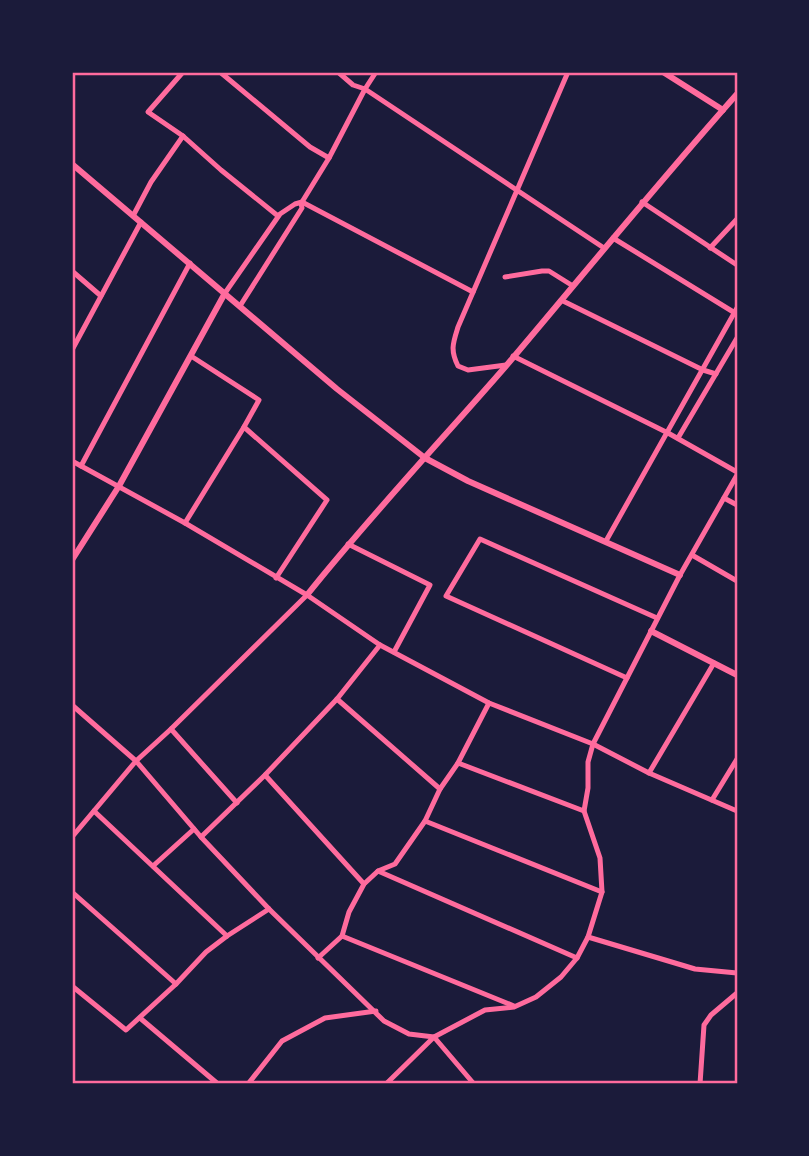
<svg xmlns="http://www.w3.org/2000/svg" width="809" height="1156" font-family="Karla,sans-serif">
<style>
.lines{fill:none;stroke-linecap:round;stroke-linejoin:round}
.minor{stroke:#ff6b9d;stroke-width:5}
.tertiary{stroke:#ff6b9d;stroke-width:6}
.neatline{fill:none;stroke:#ff6b9d;stroke-width:2.5}
</style>
<rect width="100%" height="100%" fill="#1b1b3a"/>
<g class="lines">
<g class="minor">
<path d="M183 72 148 112 183 136"/>
<path d="M220 72 310 147 329 158"/>
<path d="M338 72 353 85 365 89 604 248"/>
<path d="M302 202 473 292"/>
<path d="M642 202 737 265"/>
<path d="M133 216 151 182 183 136 221 170 278 216"/>
<path d="M613 238 735 313"/>
<path d="M710 248 737 219"/>
<path d="M72 271 101 296"/>
<path d="M505 277 542 271H549L573 286"/>
<path d="M225 293 280 214 295 204 302 202 329 158 365 89 376 72"/>
<path d="M561 300 703 370 716 374"/>
<path d="M240 306 302 208 301 203"/>
<path d="M72 350 141 222"/>
<path d="M191 356 259 400 244 427 327 500 276 578"/>
<path d="M513 356 668 433 737 472"/>
<path d="M506 365 468 370 458 366C450 350 453 343 458 327L568 72"/>
<path d="M678 438 737 338"/>
<path d="M72 461 185 523 307 595 380 645 489 703 593 744 649 773 737 811"/>
<path d="M81 466 190 263"/>
<path d="M724 498 737 505"/>
<path d="M185 523 244 427"/>
<path d="M606 541 737 308"/>
<path d="M348 544 430 585 394 652"/>
<path d="M692 555 737 581"/>
<path d="M627 678 446 596 480 539 657 618"/>
<path d="M337 699 440 789"/>
<path d="M72 705 136 761 201 837 269 909 384 1021 409 1034 434 1037 474 1084"/>
<path d="M171 729 237 803"/>
<path d="M458 763 584 811"/>
<path d="M649 773 714 663"/>
<path d="M265 775 364 884"/>
<path d="M712 800 737 759"/>
<path d="M94 811 227 936"/>
<path d="M425 821 602 892"/>
<path d="M72 837 136 761 171 729 307 595"/>
<path d="M201 837 265 775 337 699 380 645"/>
<path d="M153 866 194 829"/>
<path d="M378 871 577 958"/>
<path d="M72 892 176 984"/>
<path d="M342 936 514 1006"/>
<path d="M588 937 695 969 737 973"/>
<path d="M318 958 342 936 349 912 364 884 378 871 395 864 425 821 440 789 458 763 489 703"/>
<path d="M72 986 126 1030 176 984 206 952 227 936 269 909"/>
<path d="M140 1018 218 1084"/>
<path d="M248 1084 282 1041 325 1018 376 1011"/>
<path d="M386 1084 434 1037 485 1010 514 1007 536 997 561 977 577 958 588 937 602 892 600 858 584 811 588 788V762L593 744 680 575 737 475"/>
<path d="M700 1084 704 1025 711 1015 737 993"/>
</g>
<g class="tertiary">
<path d="M663 72 723 110"/>
<path d="M72 164 337 389 425 458 468 481 680 575"/>
<path d="M72 560 119 486 225 293"/>
<path d="M307 595C370 516 440 442 506 366 583 275 658 183 737 94"/>
<path d="M651 631 737 675"/>
</g>
</g>
<rect width="809" height="1156" fill="none" stroke="#1b1b3a" stroke-width="147"/>
<rect x="74" y="74" width="662" height="1008" class="neatline"/>
</svg>
